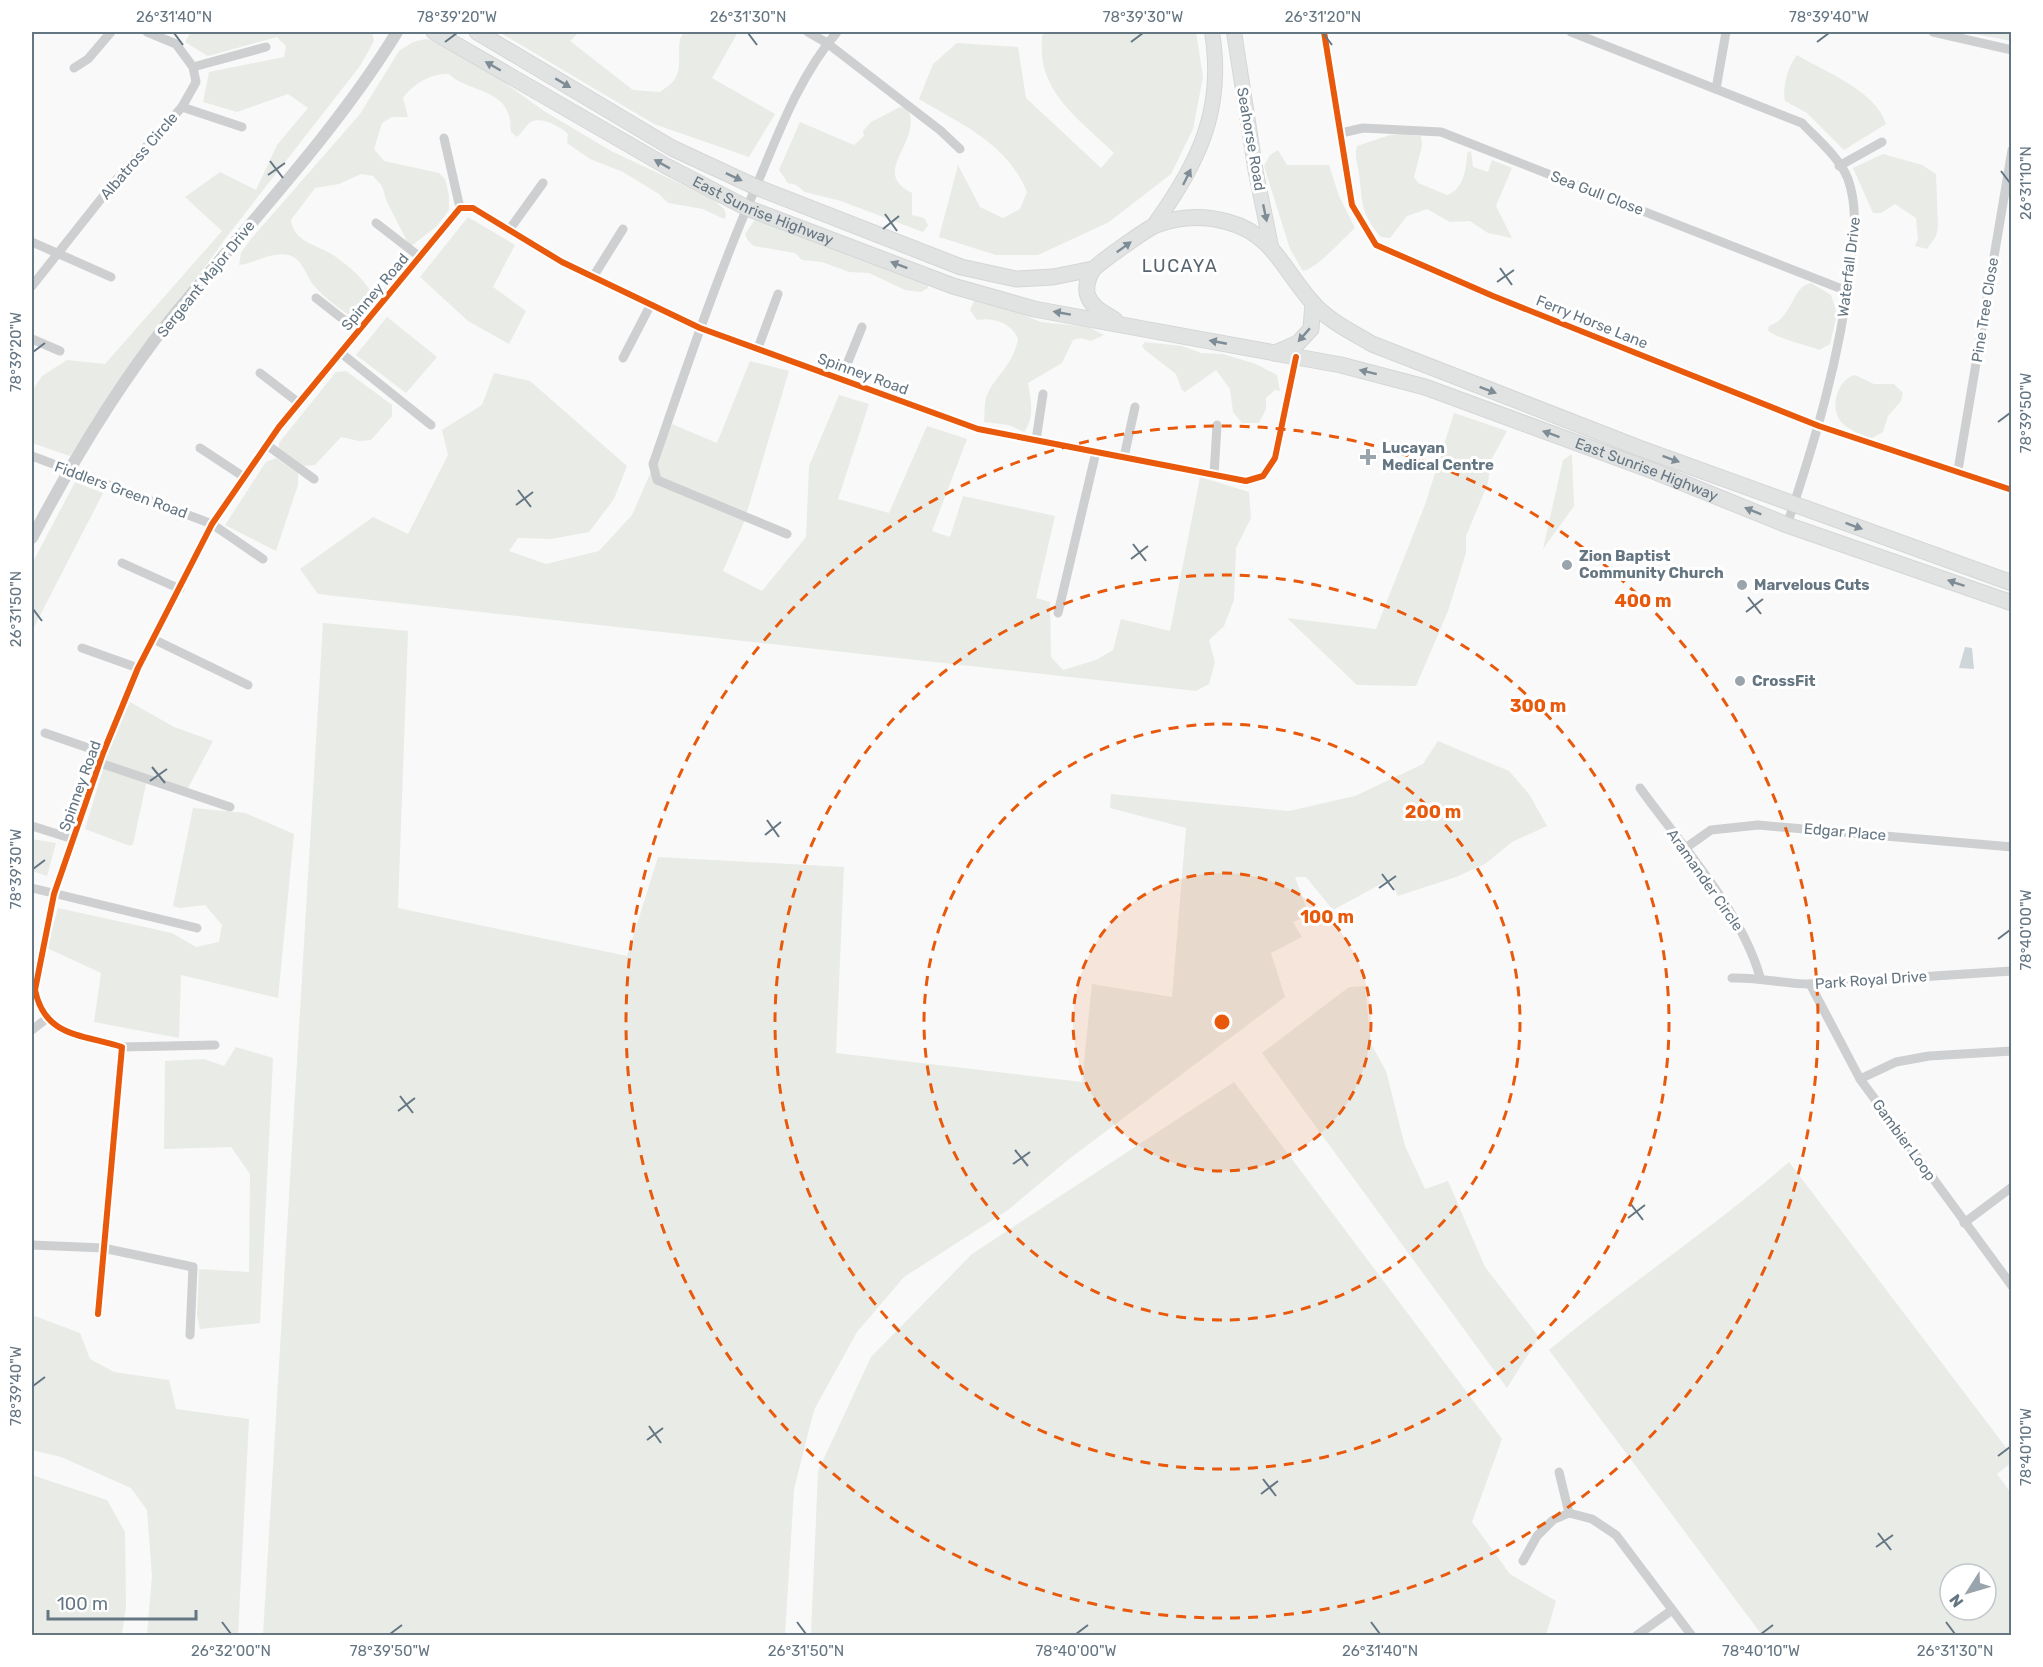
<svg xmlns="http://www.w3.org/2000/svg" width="2043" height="1667" font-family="Rubik,sans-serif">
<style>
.green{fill:#e8ebe6;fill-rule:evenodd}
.water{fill:#ced6d9}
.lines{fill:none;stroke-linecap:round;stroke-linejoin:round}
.secondary-casing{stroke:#d5d6d7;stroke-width:16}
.primary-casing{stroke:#d5d6d7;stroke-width:17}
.minor{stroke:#cecfd0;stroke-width:9}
.tertiary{stroke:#cecfd0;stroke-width:12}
.secondary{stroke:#e1e2e2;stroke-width:14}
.primary{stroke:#e1e2e2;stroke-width:15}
.cycleway-casing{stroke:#fff;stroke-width:10}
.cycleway{stroke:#e8590c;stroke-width:6}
.oneway{fill:#7e8c96}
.ticks{fill:none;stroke:#657683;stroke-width:2}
.ring{fill:none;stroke:#e8590c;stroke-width:3;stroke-dasharray:10 8}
.poi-dot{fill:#99a4ac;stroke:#fff;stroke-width:2}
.labels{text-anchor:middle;stroke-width:6;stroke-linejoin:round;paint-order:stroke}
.street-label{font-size:15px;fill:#657683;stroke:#fff}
.poi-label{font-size:15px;font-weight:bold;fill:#657683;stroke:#fff;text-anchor:start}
.quarter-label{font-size:18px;letter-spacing:1.5px;fill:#57646e;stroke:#fff}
.centre{fill:#e8590c;stroke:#fff;stroke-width:3}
.ring-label{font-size:18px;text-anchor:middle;font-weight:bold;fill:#e8590c;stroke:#fff;stroke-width:6;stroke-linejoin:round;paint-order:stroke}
.neatline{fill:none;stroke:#657683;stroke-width:2}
.ticks-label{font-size:15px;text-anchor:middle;fill:#657683}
</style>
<rect width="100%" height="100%" fill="#f9f9f9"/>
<g class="green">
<path d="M191 32H372L374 41 360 66 225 239 70 456 32 443V391L42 376 67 360 105 364 222 231 185 197 220 172 256 190 277 145 308 108 288 94 237 112 203 102 209 72 284 57 286 46 277 37 208 56 185 42Z"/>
<path d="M499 32H579L570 41 633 90 660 92C665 88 672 84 675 79 684 64 674 44 684 32H738L712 78 775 114 749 157 654 124Z"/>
<path d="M1043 32H1196L1203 77 1193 129 1171 174 1109 222 1038 255H996L939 237 958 165 980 207 1003 218 1020 209 1027 192C1007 143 962 125 919 99L933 64 957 43 1018 47 1026 98 1101 168 1114 153C1079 118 1033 90 1043 32Z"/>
<path d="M1964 32H2011V41Z"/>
<path d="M425 39 437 41 474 61 544 111 611 151 711 198 724 209 726 216 724 219 703 209 668 203 659 194 623 172 590 159 567 143 568 134C561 127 541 116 531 122 526 125 522 133 517 137L511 132C510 126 511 118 508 113 500 89 464 90 449 74 431 73 413 84 403 98L408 117H392L382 123 374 149 384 161 439 173 445 179 449 195V210L437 226 410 247 387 202 382 186 373 176 361 174 339 184 315 188 291 220C293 242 318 245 333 255 349 266 364 279 374 296L362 311 350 315C341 311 322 295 315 287 306 277 303 259 289 255 271 251 256 263 239 265L241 253 251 239 360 114 399 51 413 42Z"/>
<path d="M1797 55C1825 72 1875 90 1886 124L1844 150 1807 113 1785 101C1782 88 1788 66 1797 55Z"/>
<path d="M900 107 908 109C923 143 869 171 912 193V215L924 218 928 225 923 232 841 201 805 192 796 185 788 183 779 170 800 122 854 145 864 136 863 131 871 122Z"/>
<path d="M1403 134 1421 136 1422 146 1414 177 1418 183 1447 195C1463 191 1467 167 1467 153L1471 151 1473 167 1488 172 1492 160 1512 168 1496 206 1512 238 1488 233 1470 221 1450 222 1427 209 1407 216 1390 238 1381 237C1360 212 1363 205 1359 174 1358 164 1354 156 1357 146L1390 135Z"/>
<path d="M1278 150 1287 165H1329L1339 196 1355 228C1343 239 1316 269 1303 271L1290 249 1264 166 1270 155Z"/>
<path d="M1883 154 1922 165 1936 174 1938 227 1936 236 1927 249 1915 246 1918 239 1916 218 1895 204 1881 213H1873L1853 168Z"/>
<path d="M468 217 515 245 493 287 526 311 509 344 468 321 420 277Z"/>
<path d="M756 218 819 244 928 283V288L921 292 905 290 869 273 849 272 822 262 802 260 795 253 754 246 748 241 745 234Z"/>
<path d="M1811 283 1831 295 1837 314 1830 344 1819 350C1807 345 1772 337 1768 330L1769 326C1795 316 1790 288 1811 283Z"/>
<path d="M975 299H983L1041 322 1089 327 1104 335 1091 341 1081 338 1073 340 1062 363 1028 383C1031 402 1035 416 1024 432L1009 425 984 422C985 415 984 405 986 398 994 375 1012 369 1018 339 1012 323 993 317 977 320L970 310Z"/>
<path d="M387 317 437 357 406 393 356 355Z"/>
<path d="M1145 342 1182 346 1201 353 1223 354 1256 364 1277 375 1280 391 1275 390 1266 398V409L1259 423H1242L1233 412 1230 389 1216 370 1185 392 1182 390 1176 374 1145 350 1142 346Z"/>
<path d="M750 361 789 371 744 522 723 571 762 591 806 537 809 466 839 395 869 404 838 499 889 513 927 426 967 439 932 531 950 537 963 496 1055 516 1036 598 1050 602 1051 657 1063 670 1096 660 1113 650 1121 619 1170 631 1200 477 1249 492 1251 518 1236 548 1234 600 1224 626 1209 640 1215 662 1209 684 1196 691 318 594 300 569 373 517 408 534 448 455 442 430 482 405 494 373 530 381 627 466 614 499 589 532 551 539 518 538 509 551 546 564 599 551 632 515 672 424 717 443Z"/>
<path d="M346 371 392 405V416L371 440 359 441 341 437 315 465 304 466 279 448V443L336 372Z"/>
<path d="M1855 375 1874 384H1894L1903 393 1901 401 1888 416 1883 432 1872 438C1863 436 1849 430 1842 423 1829 409 1837 379 1855 375Z"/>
<path d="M1454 413 1507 431 1491 460 1488 483 1466 536V553L1448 611 1416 686 1357 685 1287 618 1376 629 1426 502Z"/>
<path d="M1572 454 1574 506 1543 549 1563 460Z"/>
<path d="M276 458 298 473V485L276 551 225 525 266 462Z"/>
<path d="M75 482 103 493 32 631V564Z"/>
<path d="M323 623 408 631 398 908 627 956 658 857 844 867 836 1053 1082 1082 1092 984 1172 997 1186 828 1110 808 1111 794 1289 811 1355 796 1423 764 1438 741 1509 771 1529 794 1547 826 1512 842 1485 864 1456 877 1398 896 1390 879 1333 910 1306 877H1295L1306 907 1305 917 1293 922 1302 937 1271 953 1285 997 1069 1159 1008 1210 904 1277 857 1332 814 1410 794 1489 785 1635H263Z"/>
<path d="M130 702 174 727 213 741 187 790 148 775 133 844 130 846 85 829 111 743Z"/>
<path d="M193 808 245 813 294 834 278 998 181 975 179 1038 94 1022 101 973 47 948 58 908 172 933 196 947 219 942 222 925 205 905 180 908 173 906Z"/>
<path d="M32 839 56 843 47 876 32 871Z"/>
<path d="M1365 986 1371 1044 1386 1071 1405 1146 1425 1189 1448 1181 1485 1267 1539 1337 1507 1388 1262 1053 1349 987Z"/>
<path d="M236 1047 273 1058 260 1323 200 1329 197 1315 199 1269 249 1272 250 1174 231 1147 164 1149 165 1061 204 1059 224 1066Z"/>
<path d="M1234 1082 1502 1439 1472 1522 1510 1574 1556 1601 1546 1635H811L818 1471 871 1357 972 1254Z"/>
<path d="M1789 1162 2011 1454V1463L1997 1474 2011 1493V1635H1762L1549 1350C1627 1285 1712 1229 1789 1162ZM1950 1574H1986V1610H1950Z"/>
<path d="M32 1315 80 1333 90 1359 114 1372 169 1380 176 1409 249 1419 238 1635H147L152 1576 147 1510 131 1488 61 1457 32 1450Z"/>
<path d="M32 1475 107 1500 125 1532 126 1606 122 1635H32Z"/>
</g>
<path class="water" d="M1965 647 1972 648 1974 669 1959 668Z"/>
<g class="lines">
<g class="secondary-casing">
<g id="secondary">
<path d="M1234 32 1256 173 1271 246"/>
<path d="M1154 225C1198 164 1225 110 1212 32"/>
</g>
</g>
<g class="primary-casing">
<g id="primary">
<path id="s1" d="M434 32 666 166 747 208 953 286 1034 309 1341 365 1425 387 1656 472 1787 525 2012 603"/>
<path d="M477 32 672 148 756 187 961 267 1016 279 1053 277 1093 269"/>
<path d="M1115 320C1106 314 1092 308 1088 296 1085 289 1088 276 1093 270 1097 264 1148 228 1156 225 1180 216 1204 215 1228 222 1273 234 1284 271 1312 302 1327 320 1352 332 1372 344L1639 448 2012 583"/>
<path d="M1275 353 1298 343 1311 329 1313 303"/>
</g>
</g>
<g class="minor">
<path d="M808 32 827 43 941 131 960 149"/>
<path d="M1324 32 1352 205 1376 245 1493 296 1819 426 2012 490"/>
<path d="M1571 32 1802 123C1817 139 1840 158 1848 179 1859 211 1853 237 1850 269 1840 358 1815 441 1787 525"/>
<path d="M1933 32 2012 50"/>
<path d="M193 67 266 47"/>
<path d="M74 68 88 59 111 32"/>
<path d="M1716 89 1726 32"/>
<path d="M182 107 242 127"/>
<path d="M1341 133 1363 128 1441 132 1847 291"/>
<path d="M444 138 460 208"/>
<path d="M1839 166 1882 142"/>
<path d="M376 223 420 257"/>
<path d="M509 230 543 183"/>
<path d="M32 242 111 277"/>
<path d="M593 277 623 229"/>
<path d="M32 286 116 180 182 107 196 82 193 67 176 44 147 32"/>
<path d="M316 298 358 331"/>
<path d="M32 339 60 351"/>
<path d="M758 348 778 294"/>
<path d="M341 353 431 425"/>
<path d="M623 358 651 304"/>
<path d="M260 373 299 403"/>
<path d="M841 379 862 327"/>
<path d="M1036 440 1043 394"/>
<path d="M267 445 314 479"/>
<path d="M200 448 244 477"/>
<path d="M32 456 212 524 263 559"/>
<path d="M1124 457 1135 407"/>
<path d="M1958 470 2012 150"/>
<path d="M1214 475 1217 425"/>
<path d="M787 534 657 480 653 464C685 372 716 279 755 189 778 135 798 78 837 32"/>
<path d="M122 563 180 589"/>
<path d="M1058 613 1096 452"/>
<path d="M153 639 248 685"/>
<path d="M82 648 138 668"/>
<path d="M45 733 103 753"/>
<path d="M100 763 230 807"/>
<path d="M1640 788C1681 845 1741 910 1760 977"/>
<path d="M32 826 73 839"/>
<path d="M1684 849 1711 830 1758 825 2012 847"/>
<path d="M32 888 197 928"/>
<path d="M1732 978C1760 977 1783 984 1810 984L2012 971"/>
<path d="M1810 984 1860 1079 2012 1286"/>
<path d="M32 1030 46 1019"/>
<path d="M122 1047 215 1045"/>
<path d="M1860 1079 1896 1062 1929 1056 2012 1051"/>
<path d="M1964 1223 2012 1187"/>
<path d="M32 1245 103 1248 193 1267 190 1335"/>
<path d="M98 1314 122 1047C83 1034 45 1038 35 990L54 894 103 753 138 668 212 524 279 427 460 208H473L562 262 700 328 978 429 1246 481 1263 476 1275 458 1296 357"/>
<path d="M1559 1472 1569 1513"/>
<path d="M1523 1561 1537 1536 1553 1520 1569 1513 1592 1519 1616 1535 1692 1636"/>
<path d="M1636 1636 1672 1610"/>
</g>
<path class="tertiary" d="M32 538C72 462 116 388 170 320 247 225 333 136 397 32"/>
<use href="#secondary" class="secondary"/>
<use href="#primary" class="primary"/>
<g class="cycleway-casing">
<g id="cycleway">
<path d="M1324 32 1352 205 1376 245 1493 296 1819 426 2012 490"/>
<path d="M98 1314 122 1047C83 1034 45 1038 35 990L54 894 103 753 138 668 212 524 279 427 460 208H473L562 262 700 328 978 429 1246 481 1263 476 1275 458 1296 357"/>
</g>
</g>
<use href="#cycleway" class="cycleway"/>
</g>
<defs><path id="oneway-solid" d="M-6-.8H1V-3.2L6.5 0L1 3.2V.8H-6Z" transform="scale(1.5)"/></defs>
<g class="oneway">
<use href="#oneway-solid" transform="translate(493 66) rotate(-150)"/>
<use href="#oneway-solid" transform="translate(563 83) rotate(31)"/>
<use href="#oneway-solid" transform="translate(662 164) rotate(-151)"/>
<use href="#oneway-solid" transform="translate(734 177) rotate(25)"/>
<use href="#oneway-solid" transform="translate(1187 177) rotate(-64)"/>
<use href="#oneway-solid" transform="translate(1265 213) rotate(78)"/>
<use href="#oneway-solid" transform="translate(1124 247) rotate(-36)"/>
<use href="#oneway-solid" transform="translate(899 265) rotate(-159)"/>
<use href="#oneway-solid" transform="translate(1062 313) rotate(-170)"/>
<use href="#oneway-solid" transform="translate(1304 335) rotate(131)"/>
<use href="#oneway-solid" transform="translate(1218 342) rotate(-169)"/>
<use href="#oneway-solid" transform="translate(1368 372) rotate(-166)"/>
<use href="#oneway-solid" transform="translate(1488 390) rotate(21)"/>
<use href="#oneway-solid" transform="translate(1551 434) rotate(-160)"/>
<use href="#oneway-solid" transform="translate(1671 459) rotate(20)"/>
<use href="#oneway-solid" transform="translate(1753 511) rotate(-158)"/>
<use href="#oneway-solid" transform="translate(1854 526) rotate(20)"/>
<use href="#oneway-solid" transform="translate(1956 583) rotate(-161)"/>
</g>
<path class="ticks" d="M174 33 183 45M748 33 757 45M1323 33 1332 45M445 42 457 33M1131 42 1143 33M1817 42 1829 33M270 161 283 178M2001 171 2010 183M268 175 285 163M885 214 897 231M883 229 899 216M1500 268 1512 285M1497 282 1514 270M33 352 45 343M1998 422 2010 413M518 490 531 507M516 505 533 492M1133 544 1146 561M1131 559 1148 546M1748 597 1761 614M33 609 42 621M1746 612 1763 599M152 767 165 783M150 781 167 769M767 820 779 837M765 835 781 822M33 869 45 860M1382 874 1394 890M1379 888 1396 876M1998 939 2010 930M400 1096 413 1113M398 1111 415 1098M1015 1150 1028 1166M1013 1164 1030 1152M1630 1203 1643 1220M1628 1218 1645 1205M33 1386 45 1377M649 1426 661 1443M647 1440 663 1428M1998 1456 2010 1447M1263 1479 1276 1496M1261 1494 1278 1481M1878 1533 1891 1550M1876 1547 1893 1535M222 1622 231 1634M797 1622 806 1634M1371 1622 1380 1634M1946 1622 1955 1634M390 1634 402 1625M1076 1634 1088 1625M1761 1634 1773 1625"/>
<circle cx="1222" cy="1022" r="149" fill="#e8590c" fill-opacity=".12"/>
<g class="ring">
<circle cx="1222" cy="1022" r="149"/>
<circle cx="1222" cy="1022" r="298"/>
<circle cx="1222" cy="1022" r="447"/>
<circle cx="1222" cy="1022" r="596"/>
</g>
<g class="poi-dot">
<path d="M1365 448h6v6h6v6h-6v6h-6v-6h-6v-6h6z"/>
<circle cx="1567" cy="565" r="6"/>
<circle cx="1742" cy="585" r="6"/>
<circle cx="1740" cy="681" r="6"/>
</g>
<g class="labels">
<g class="street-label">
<text transform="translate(1251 139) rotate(80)" y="5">Seahorse Road</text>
<text transform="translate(139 156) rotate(-49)" y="5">Albatross Circle</text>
<text transform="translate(1597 193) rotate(21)" y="5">Sea Gull Close</text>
<text dy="5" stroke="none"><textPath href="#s1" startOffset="375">East Sunrise Highway</textPath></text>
<text transform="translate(1849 267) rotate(-83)" y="5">Waterfall Drive</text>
<text transform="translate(206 279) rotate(-51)" y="5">Sergeant Major Drive</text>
<text transform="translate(375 292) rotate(-50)" y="5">Spinney Road</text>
<text transform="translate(1985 310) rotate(-81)" y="5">Pine Tree Close</text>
<text transform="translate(1592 322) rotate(22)" y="5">Ferry Horse Lane</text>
<text transform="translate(863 374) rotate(20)" y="5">Spinney Road</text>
<text dy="5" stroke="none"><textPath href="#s1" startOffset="1299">East Sunrise Highway</textPath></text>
<text transform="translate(121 490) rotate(20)" y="5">Fiddlers Green Road</text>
<text transform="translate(80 786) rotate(-70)" y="5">Spinney Road</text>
<text transform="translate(1845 832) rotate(5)" y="5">Edgar Place</text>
<text transform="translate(1705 880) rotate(55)" y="5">Aramander Circle</text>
<text transform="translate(1871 980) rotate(-4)" y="5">Park Royal Drive</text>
<text transform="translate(1904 1140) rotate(54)" y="5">Gambier Loop</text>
</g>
<g class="poi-label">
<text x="1382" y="453">Lucayan<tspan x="1382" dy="17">Medical Centre</tspan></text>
<text x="1579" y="561">Zion Baptist<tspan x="1579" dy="17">Community Church</tspan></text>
<text x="1754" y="590">Marvelous Cuts</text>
<text x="1752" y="686">CrossFit</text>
</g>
<g class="quarter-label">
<text x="1180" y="272">LUCAYA</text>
</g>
</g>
<circle cx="1222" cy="1022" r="9" class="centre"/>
<g class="ring-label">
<text x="1643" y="607">400 m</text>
<text x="1538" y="712">300 m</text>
<text x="1433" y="818">200 m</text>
<text x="1327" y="923">100 m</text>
</g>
<rect width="2043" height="1667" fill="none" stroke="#ffffff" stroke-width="66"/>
<g transform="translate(1968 1592) rotate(233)"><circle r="28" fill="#ffffff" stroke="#c1c8cd" stroke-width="1.5"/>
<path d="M0-4.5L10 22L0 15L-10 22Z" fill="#99a4ac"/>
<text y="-9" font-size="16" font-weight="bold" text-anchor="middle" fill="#657683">N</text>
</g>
<path d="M48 1610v9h148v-9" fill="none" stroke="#657683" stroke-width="3"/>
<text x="57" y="1610" font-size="18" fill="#657683" stroke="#ffffff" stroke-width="4.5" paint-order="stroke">100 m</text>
<rect x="33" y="33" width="1977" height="1601" class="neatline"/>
<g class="ticks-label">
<text x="174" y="22">26°31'40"N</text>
<text x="457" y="22">78°39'20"W</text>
<text x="748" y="22">26°31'30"N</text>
<text x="1143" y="22">78°39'30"W</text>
<text x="1323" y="22">26°31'20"N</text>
<text x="1829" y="22">78°39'40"W</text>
<text transform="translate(2026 183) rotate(-90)" y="5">26°31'10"N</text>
<text transform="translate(16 352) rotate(-90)" y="5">78°39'20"W</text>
<text transform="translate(2026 413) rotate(-90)" y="5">78°39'50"W</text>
<text transform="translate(16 609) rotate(-90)" y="5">26°31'50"N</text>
<text transform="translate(16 869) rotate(-90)" y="5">78°39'30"W</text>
<text transform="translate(2026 930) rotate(-90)" y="5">78°40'00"W</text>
<text transform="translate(16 1386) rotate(-90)" y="5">78°39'40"W</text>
<text transform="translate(2026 1447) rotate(-90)" y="5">78°40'10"W</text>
<text x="231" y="1656">26°32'00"N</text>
<text x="390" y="1656">78°39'50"W</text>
<text x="806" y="1656">26°31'50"N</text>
<text x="1076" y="1656">78°40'00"W</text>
<text x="1380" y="1656">26°31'40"N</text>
<text x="1761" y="1656">78°40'10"W</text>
<text x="1955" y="1656">26°31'30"N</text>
</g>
</svg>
